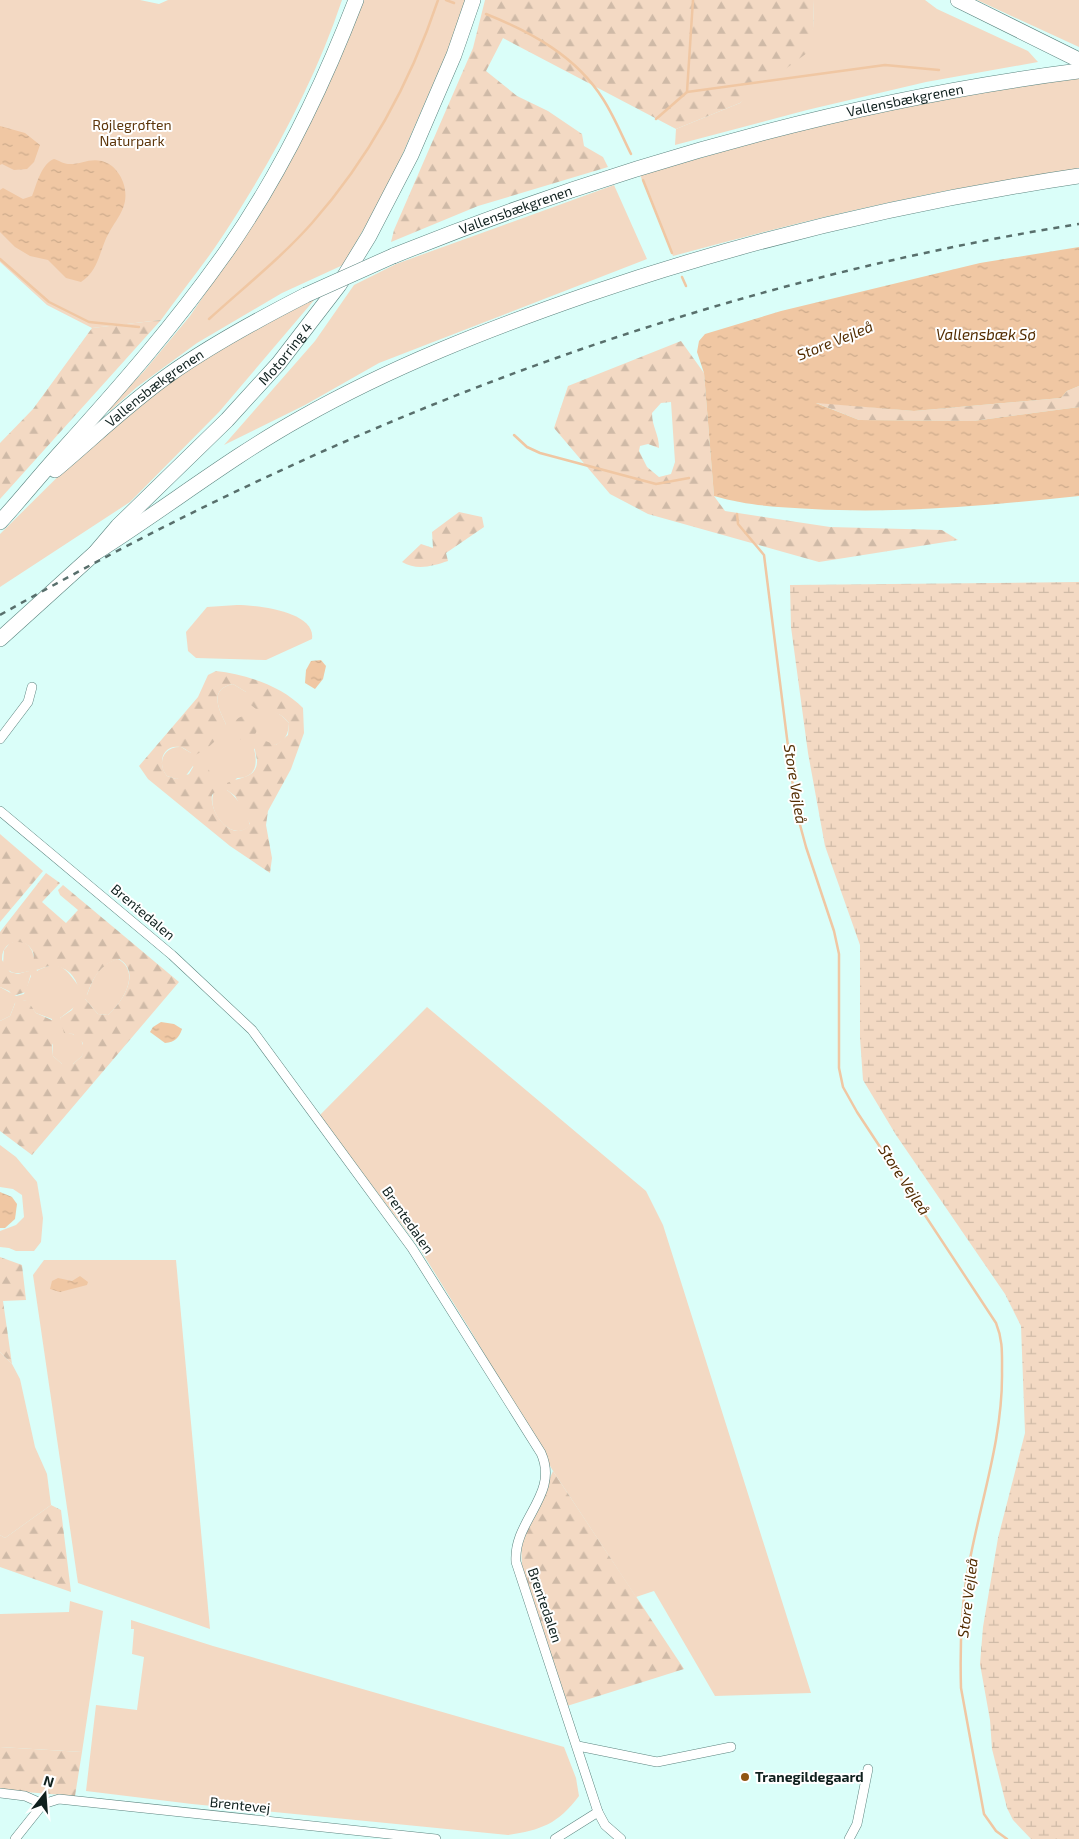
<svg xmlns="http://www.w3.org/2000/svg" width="1079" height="1839" font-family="'Exo 2',sans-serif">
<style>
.green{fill:#f3d9c3}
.forest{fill:url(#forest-firs);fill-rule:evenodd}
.wetland{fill:url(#wetland-marsh)}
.water{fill:url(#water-ripples)}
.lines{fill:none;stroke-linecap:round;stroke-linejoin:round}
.stream{stroke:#f0c7a3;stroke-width:2.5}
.minor-casing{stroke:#5b847f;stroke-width:10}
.motorway-casing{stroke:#5b847f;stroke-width:16}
.minor{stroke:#fff;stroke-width:9}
.motorway{stroke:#fff;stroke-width:15}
.rail{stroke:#586f6c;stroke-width:2.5;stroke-dasharray:6 6;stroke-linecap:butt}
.motorway-bridge-casing{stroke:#5b847f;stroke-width:16;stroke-linecap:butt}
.motorway-bridge{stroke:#fff;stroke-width:15}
.poi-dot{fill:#905512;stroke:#fff;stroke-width:2}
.labels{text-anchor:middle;stroke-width:4;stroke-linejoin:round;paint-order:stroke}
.street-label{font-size:14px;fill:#0f201e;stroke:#fff}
.park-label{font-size:14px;fill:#5c350a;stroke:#fff}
.poi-label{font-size:14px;font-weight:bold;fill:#0f201e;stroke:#fff;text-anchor:start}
.water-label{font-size:15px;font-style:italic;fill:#522c00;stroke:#fff}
</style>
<defs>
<pattern id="forest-firs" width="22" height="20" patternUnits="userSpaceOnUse" patternTransform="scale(1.25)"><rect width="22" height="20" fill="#f3d9c3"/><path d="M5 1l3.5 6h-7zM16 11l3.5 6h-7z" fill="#cfbaa7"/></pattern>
<pattern id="wetland-marsh" width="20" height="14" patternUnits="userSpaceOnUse" patternTransform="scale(1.25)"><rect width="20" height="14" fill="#f3d9c3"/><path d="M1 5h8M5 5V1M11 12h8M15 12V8" fill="none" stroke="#cfbaa7"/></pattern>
<pattern id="water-ripples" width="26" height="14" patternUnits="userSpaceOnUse" patternTransform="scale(1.25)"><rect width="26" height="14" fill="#f0c7a3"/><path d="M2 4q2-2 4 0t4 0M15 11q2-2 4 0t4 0" fill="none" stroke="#cdab8c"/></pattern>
</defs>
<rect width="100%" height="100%" fill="#dafef9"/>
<g class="green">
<path d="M0 0H140L159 4 168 0H342C314 84 270 164 222 237 203 266 181 292 161 320L92 328 47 305 0 262Z"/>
<path d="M363 0H466L448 50 389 185 343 265 282 293 197 343 137 387 110 411 108 409 145 370 190 316 242 239Z"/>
<path d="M814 0H925L937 9 1028 51 1038 62 926 82 807 110 675 145 676 129 740 103 813 29Z"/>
<path d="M977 0H1079V47Z"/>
<path d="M1079 77V170C939 187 809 219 673 256L640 175 828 122 952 98Z"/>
<path d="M614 185 647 259 379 363 305 405 224 445 315 341 354 285 396 264Z"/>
<path d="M315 299 219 412 130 502 0 587V534L105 430 214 349Z"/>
<path d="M237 605C256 605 316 611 312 639L266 660 196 658 188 651 186 632 207 607Z"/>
<path d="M233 684 246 692 263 712C275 709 281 714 289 723 288 735 286 739 276 745L268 744 254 749C258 764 256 778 237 778L227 790C238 798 246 811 250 825 234 845 203 810 215 790L193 766 185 777 176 779 167 776C156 763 164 746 181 747L191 753 226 724C218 708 209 689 233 684Z"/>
<path d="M17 941C35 943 33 957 37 971 67 954 70 981 87 995 94 977 99 964 118 959 142 972 122 1003 108 1015L98 1014 85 999 60 1018 68 1033C81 1035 86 1044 82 1056L73 1064H62L53 1056 52 1019 36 1013 26 1000 15 1003 10 1016 0 1021V987L16 996 24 994 31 976 28 971C18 975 9 974 3 964L4 950 10 943Z"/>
<path d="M427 1007 646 1191 663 1225 811 1693 715 1696 654 1591 636 1597 553 1471 469 1328 418 1246 319 1116Z"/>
<path d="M0 1145 16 1157 37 1182 43 1218 41 1242 34 1251H16L9 1248 0 1247V1231L16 1225 24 1217 22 1195 13 1189 0 1187Z"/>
<path d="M44 1260H176L210 1629 78 1583 33 1275Z"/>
<path d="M0 1352 12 1364 20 1379 35 1447 47 1474 51 1505 5 1538 0 1535Z"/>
<path d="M70 1601 103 1611 82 1752 0 1747V1614L69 1612Z"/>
<path d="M131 1620 213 1646 564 1747 576 1778 579 1796C558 1824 541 1830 508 1835L192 1804 86 1791 96 1705 137 1710 144 1657 132 1654 134 1629H131Z"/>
</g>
<g class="forest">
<path d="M485 0H814L813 29 807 53 740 103 676 129 503 38 486 71 517 96 548 111 582 134 584 146 603 157 608 167 478 206 391 242 394 230 473 48Z"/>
<path d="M161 320 0 499V443L33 409 92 328Z"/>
<path d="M681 341 704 373 714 496 725 511 830 527 942 530 958 540 819 562 648 514 610 494 554 428 568 386ZM671 402 675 462 671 474 659 477 647 467 639 451 640 446 648 444 659 448C659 434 652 427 652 413L661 403Z"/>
<path d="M1079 386V407L973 421 859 420 814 402 914 411 1061 398 1067 391Z"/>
<path d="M459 512 482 517 484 527 446 553 448 561C433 566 417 571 402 562L421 544 433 548 432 532Z"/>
<path d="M216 671C245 674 282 686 303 708L304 733 291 769 268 811 266 825 272 858 270 873 230 846 148 779 139 766 198 697 208 675ZM233 684 246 692 247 702 260 712C274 712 279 711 289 723L288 735 276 745 263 740 255 743C254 749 256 754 257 760 258 778 239 777 227 783V790L235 796 250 824C235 845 209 814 212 795L220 787 221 780 210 773 207 764 196 762 189 774 176 779 167 776C157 764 162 744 180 747 186 748 189 753 195 755 209 749 220 738 226 724 218 708 209 689 233 684Z"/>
<circle cx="245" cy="728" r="12"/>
<path d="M0 834 43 871 0 922Z"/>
<path d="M46 873 60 883 42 902 66 923 78 910 60 895 58 890 63 885 179 982 32 1155 0 1131V1021L10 1016 16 1001 27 1000 36 1013 54 1021 57 1037 52 1045 53 1056 62 1064H73L82 1056 83 1043 73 1034 64 1033 60 1018 72 1010 78 999H85L98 1014 108 1015C122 1003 142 972 119 959 100 964 93 978 87 995L79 993C78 978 67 965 50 966 45 966 40 970 35 970L32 966C43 939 1 932 2 960L10 972 18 974 28 971 31 973 26 992 13 996 9 991 0 987V932Z"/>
<path d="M0 1257 22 1265 26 1300 3 1301 12 1364 0 1352Z"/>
<path d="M553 1471 684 1669 567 1706 522 1567 521 1540Z"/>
<path d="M51 1505 61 1510 71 1592 0 1567V1535L5 1538Z"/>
<path d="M0 1747 82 1752 75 1796 0 1790Z"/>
</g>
<path class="wetland" d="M1079 582V1839H1031L1013 1820 1007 1808 992 1749 990 1720 980 1664 983 1627 998 1538 1025 1433 1021 1326 1005 1294 896 1135 863 1080 860 1038V945L825 846 808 753 791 627 790 585Z"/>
<g class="water">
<path d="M0 126 25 133 40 145 34 162 27 169 14 170 2 164 0 165Z"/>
<path d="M54 159C58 160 64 164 68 164 82 165 93 155 109 164 115 167 121 176 123 182 132 208 114 219 105 241 98 258 97 271 81 282L66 278 48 260 30 256 15 247 0 232V190L3 188 23 199 32 196C37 184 41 164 54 159Z"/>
<path d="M1079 247V386L1067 391 1061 398 914 411 816 403 859 420 973 421 1079 407V496C990 505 902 514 812 509 777 507 749 506 714 496L704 373 697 352 699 341 705 334 781 311 980 263Z"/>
<path d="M321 660 326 666 323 679 315 689 305 683 306 670 311 661Z"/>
<path d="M161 1022 174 1024 182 1029C179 1038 175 1042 165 1043L150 1032 153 1027Z"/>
<path d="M0 1192 12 1197 17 1204 15 1219 5 1228H0Z"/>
<path d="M80 1276 88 1282 87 1285 60 1292 50 1289 52 1281 58 1278 72 1281Z"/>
</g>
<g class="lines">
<g class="stream">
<path d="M446 0 454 3"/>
<path d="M486 14C531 32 576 56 603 99 614 116 622 136 631 154"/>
<path d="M687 92 885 65 939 70"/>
<path d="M656 119 687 92 693 0"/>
<path d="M643 180 672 253"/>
<path d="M0 259 49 302 89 322 139 327"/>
<path d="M682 277 686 286"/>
<path d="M209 319C243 288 281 258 312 223 370 157 410 84 438 0"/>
<path d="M514 435 527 447 540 453 656 484 689 478"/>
<path d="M737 514 738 524 764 555 796 810 806 847 834 931 839 954V1068L843 1087 857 1112 996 1323C1003 1340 1002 1354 1002 1372 1003 1443 977 1511 966 1581 961 1615 960 1653 961 1688L984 1814 996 1831 1007 1839"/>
</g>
<g class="minor-casing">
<g id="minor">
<path d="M0 739 28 702 32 687"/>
<path d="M0 811 172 955 252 1030 412 1248 541 1453C560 1495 513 1520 516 1562L598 1812 605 1825 621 1839"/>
<path d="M578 1746 657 1762 731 1747"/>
<path d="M0 1793 25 1796 43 1804 59 1799 436 1839"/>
<path d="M15 1839 43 1804"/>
<path d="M555 1839 598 1812"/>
<path d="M849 1839 857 1824 868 1769"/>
</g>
</g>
<g class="motorway-casing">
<g id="motorway">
<path d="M958 0 1079 60"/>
<path id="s1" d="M393 256C614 167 843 101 1079 71"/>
<path id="s2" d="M55 470C93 438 129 403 170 374 213 344 259 319 306 295"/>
<path d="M0 522C21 499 41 474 62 451 120 387 176 323 226 252 280 175 322 88 356 0"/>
<path d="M95 553C165 509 229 458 301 418 391 367 488 329 586 295 746 240 911 201 1079 176"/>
<path id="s3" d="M0 639 95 553 118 526 227 420 279 363 339 285 369 236 411 155 454 55 473 0"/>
</g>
</g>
<use href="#minor" class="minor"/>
<use href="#motorway" class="motorway"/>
<path class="rail" d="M0 615C340 422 692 286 1079 224"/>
<g class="motorway-bridge-casing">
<path id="motorway-bridge" d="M306 295 393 256"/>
</g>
<use href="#motorway-bridge" class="motorway-bridge"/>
</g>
<circle class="poi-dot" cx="745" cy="1777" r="5"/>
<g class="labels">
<g class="street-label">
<text dy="5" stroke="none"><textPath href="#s1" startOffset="536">Vallensbækgrenen</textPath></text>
<text dy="5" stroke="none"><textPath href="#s1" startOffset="131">Vallensbækgrenen</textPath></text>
<text dy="5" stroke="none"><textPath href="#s3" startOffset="404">Motorring 4</textPath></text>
<text dy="5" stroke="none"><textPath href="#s2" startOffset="129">Vallensbækgrenen</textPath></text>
<text transform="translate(143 912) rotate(40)" y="5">Brentedalen</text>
<text transform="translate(408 1220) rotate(55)" y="5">Brentedalen</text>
<text transform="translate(545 1605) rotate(71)" y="5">Brentedalen</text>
<text transform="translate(240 1805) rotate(6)" y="5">Brentevej</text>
</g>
<g class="park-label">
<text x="132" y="130">Røjlegrøften<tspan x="132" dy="16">Naturpark</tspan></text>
</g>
<g class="poi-label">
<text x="755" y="1782">Tranegildegaard</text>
</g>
<g class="water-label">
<text x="986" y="340">Vallensbæk Sø</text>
<text transform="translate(835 341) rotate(-22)" y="5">Store Vejleå</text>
<text transform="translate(795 784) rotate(81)" y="5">Store Vejleå</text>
<text transform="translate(904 1180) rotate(57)" y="5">Store Vejleå</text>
<text transform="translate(968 1598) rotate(-83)" y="5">Store Vejleå</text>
</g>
</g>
<g transform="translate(45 1794) rotate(17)" stroke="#ffffff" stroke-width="4" paint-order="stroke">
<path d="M0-4L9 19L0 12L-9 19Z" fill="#0f201e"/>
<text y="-8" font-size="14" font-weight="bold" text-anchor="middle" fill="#0f201e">N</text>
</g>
</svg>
